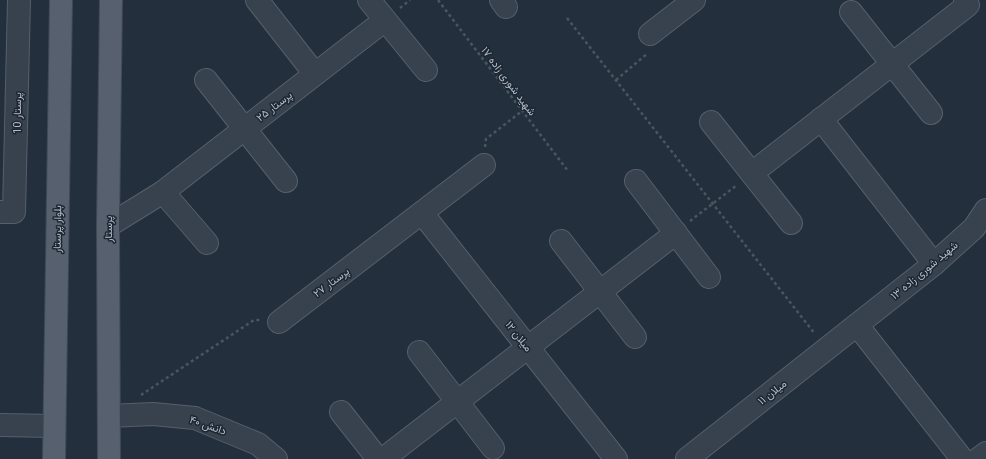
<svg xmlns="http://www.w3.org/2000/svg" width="986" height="459" font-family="Roboto,Vazirmatn,sans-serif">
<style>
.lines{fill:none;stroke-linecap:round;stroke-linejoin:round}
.minor-casing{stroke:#565f6c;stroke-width:24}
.major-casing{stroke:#414a57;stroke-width:24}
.path{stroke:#44595c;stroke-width:2.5;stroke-dasharray:3 3;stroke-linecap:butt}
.minor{stroke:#38414e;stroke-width:22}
.major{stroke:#56606e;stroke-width:22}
.labels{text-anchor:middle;stroke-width:3;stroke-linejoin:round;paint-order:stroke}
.street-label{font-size:11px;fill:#b4bcc9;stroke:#1d2633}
</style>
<rect width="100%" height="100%" fill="#242f3e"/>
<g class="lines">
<g class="minor-casing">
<g id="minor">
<path d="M257 0 315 74"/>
<path d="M369 0 426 70"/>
<path d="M501 0 506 7"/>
<path d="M851 12 931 113"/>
<path d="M650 34 694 0"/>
<path d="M206 80 286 181"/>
<path d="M821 119 934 264"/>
<path d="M711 122 791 223"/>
<path d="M752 173 968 5 965 0"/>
<path d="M636 181 709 277"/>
<path d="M163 192 385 20"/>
<path d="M0 212H14L19 0"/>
<path d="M422 213 616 459"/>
<path d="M108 226 163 192 207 243"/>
<path d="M561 241 635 337"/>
<path d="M279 322 484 165"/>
<path d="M857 325 962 459"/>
<path d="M419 352 493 448"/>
<path d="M341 412 378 459"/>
<path d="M109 416 153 414 195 418 258 444 276 459"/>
<path d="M0 425 54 426"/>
<path d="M383 459 676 233"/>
<path d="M687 459 934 264 974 228 986 210"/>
<path d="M978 459 986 453"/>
</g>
</g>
<g class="major-casing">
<g id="major">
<path d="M54 459 61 0"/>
<path d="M109 459 108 226 111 0"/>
</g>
</g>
<g class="path">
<path d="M438 0 568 171"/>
<path d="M400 8 410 0"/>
<path d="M567 18 815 334"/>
<path d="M616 80 648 53"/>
<path d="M485 147 486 139 522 111"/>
<path d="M690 221 737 185"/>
<path d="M141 395 254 320H261"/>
</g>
<use href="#minor" class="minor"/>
<use href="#major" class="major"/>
</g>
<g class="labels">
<g class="street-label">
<text transform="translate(509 81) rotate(53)" y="4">شهید شوری زاده ۱۷</text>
<text transform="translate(274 106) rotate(-38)" y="4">پرستار ۲۵</text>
<text transform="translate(17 113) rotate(-89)" y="4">پرستار 10</text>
<text transform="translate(57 229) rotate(-89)" y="4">بلوار پرستار</text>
<text transform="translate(108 229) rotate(-90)" y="4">پرستار</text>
<text transform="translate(924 270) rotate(-40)" y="4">شهید شوری زاده ۱۳</text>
<text transform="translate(331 282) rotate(-37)" y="4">پرستار ۲۷</text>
<text transform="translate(519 336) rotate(52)" y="4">میلان ۱۲</text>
<text transform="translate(772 392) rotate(-38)" y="4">میلان ۱۱</text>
<text transform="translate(208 425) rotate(19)" y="4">دانش ۴۰</text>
</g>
</g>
</svg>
